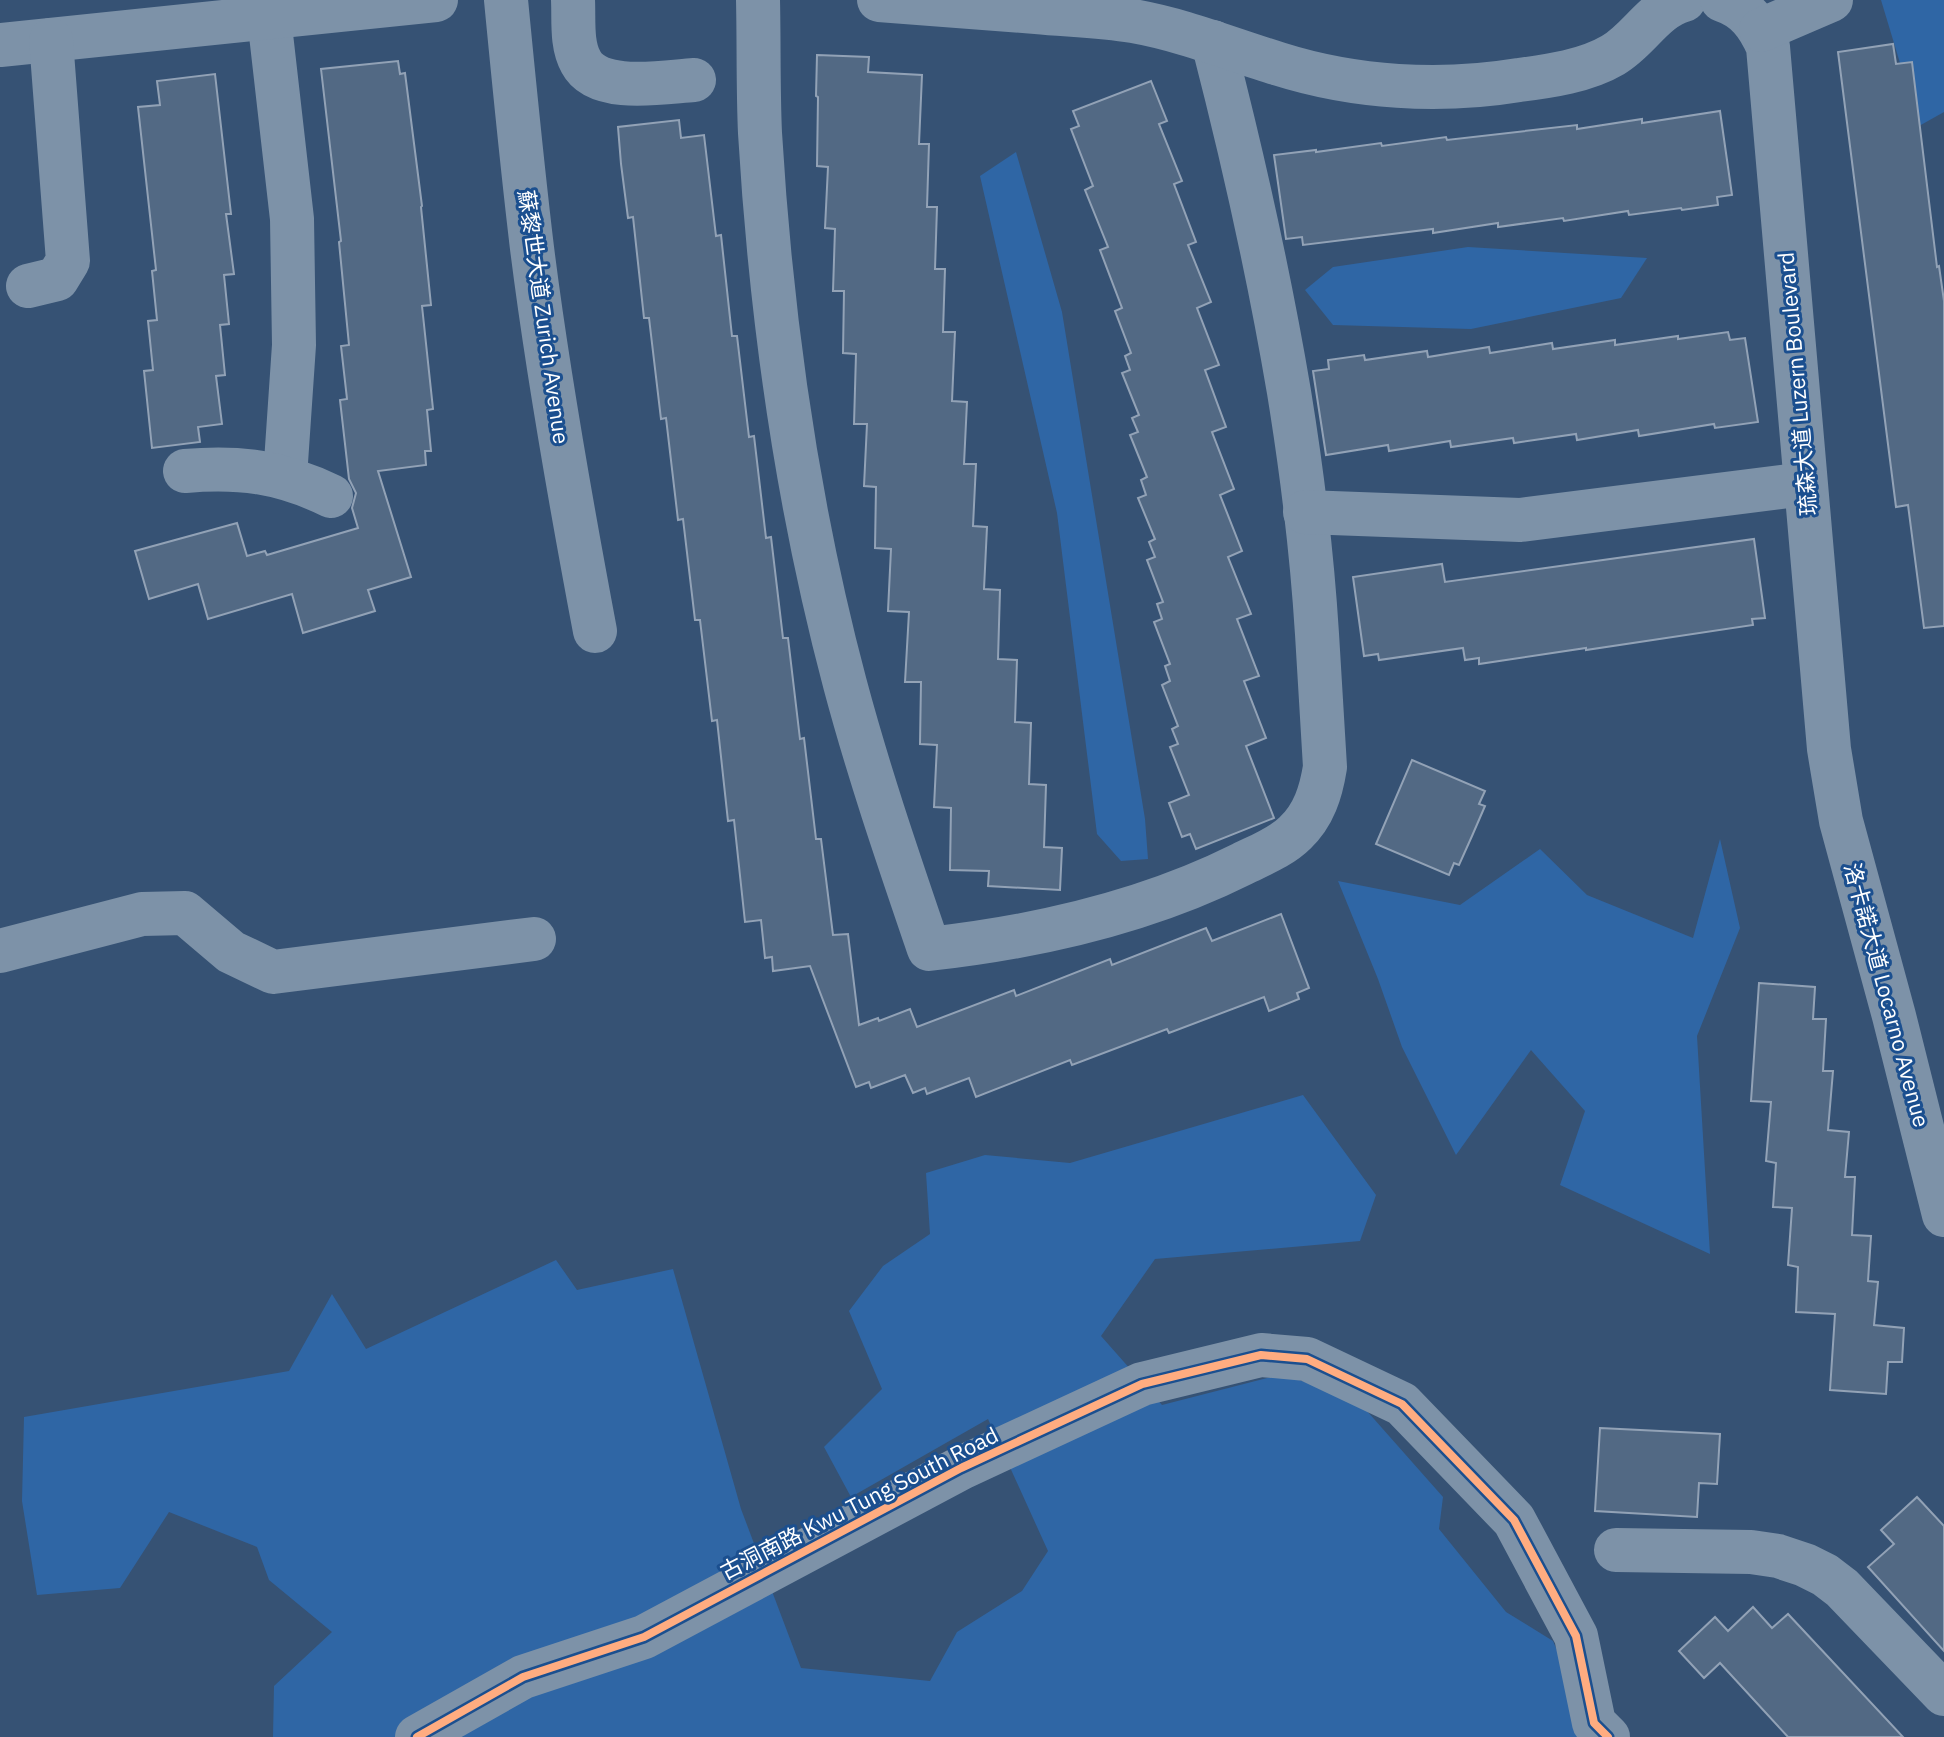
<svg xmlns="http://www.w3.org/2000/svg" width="1944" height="1737" font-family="'IBM Plex Sans','Noto Sans SC',sans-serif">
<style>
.green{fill:#2f66a5}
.building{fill:#526984;stroke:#92a2b6;stroke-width:2}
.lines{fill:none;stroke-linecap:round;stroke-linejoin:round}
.minor{stroke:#7d92a8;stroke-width:44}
.cycleway-casing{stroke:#1b4f8f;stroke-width:13}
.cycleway{stroke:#ffac80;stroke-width:8}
.labels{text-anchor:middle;stroke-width:6;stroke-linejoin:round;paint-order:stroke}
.street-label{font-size:22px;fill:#fff;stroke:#1b4f8f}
</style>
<rect width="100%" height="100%" fill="#365274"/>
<g class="green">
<path d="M1881 0H1944V112L1919 126Z"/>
<path d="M1016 152 1062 312 1145 819 1148 859 1121 861 1097 834 1057 513 980 176Z"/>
<path d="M1468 247 1647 258 1621 298 1471 329 1333 325 1305 290 1333 267Z"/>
<path d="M1720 839 1740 928 1697 1036 1710 1254 1560 1185 1585 1111 1531 1050 1456 1155 1402 1047 1378 979 1338 881 1460 905 1540 849 1587 895 1693 938Z"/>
<path d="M1303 1095 1376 1195 1360 1241 1155 1259 1101 1336 1162 1405 1283 1374 1359 1402 1443 1497 1439 1529 1506 1612 1553 1641 1594 1737H273L274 1686 332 1632 269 1580 257 1547 169 1512 120 1588 37 1595 22 1501 24 1417 289 1371 332 1294 366 1349 556 1260 577 1290 673 1269 741 1509 801 1668 930 1681 957 1632 1022 1591 1048 1551 988 1419 851 1497 824 1447 882 1389 849 1311 883 1266 930 1234 926 1173 985 1155 1070 1163Z"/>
</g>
<g class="building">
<path d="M1893 44 1896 64 1912 62 1937 267 1939 266 1944 301V626L1924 628 1908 505 1896 507 1838 52Z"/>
<path d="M817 55 869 57 868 72 922 75 919 144H929L927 207H937L935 269H945L943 332H955L952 401 967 402 964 464H976L973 526 987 527 984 589 1000 590 998 659 1017 660 1015 722 1031 723 1029 784 1046 785 1044 847 1062 848 1060 890 988 886 989 871 950 870 951 808 934 807 937 745 920 744 921 682H905L909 612 888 611 891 549 875 548 876 487 864 486 867 424H854L856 354 843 353 844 291H833L835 229 825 228 828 167 817 166 818 97 816 96Z"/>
<path d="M398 61 400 74 405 73 422 206 421 207 431 305 422 306 433 409 427 410 431 451H425L426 465 378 471 411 577 368 590 375 611 303 633 292 594 208 619 198 584 149 599 135 551 237 523 247 556 265 551 267 555 358 528 352 508 356 493 349 479 340 400 347 399 341 346 349 345 339 242 341 241 321 69Z"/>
<path d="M215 74 231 214H226L234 274 224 275 229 324 220 325 225 375 216 376 222 424 198 427 200 442 152 448 144 371 153 370 148 321 157 320 152 271 156 270 138 107 160 105 157 81Z"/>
<path d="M1151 81 1167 121 1159 124 1182 181 1174 184 1196 242 1188 245 1211 302 1197 308 1219 365 1205 370 1226 427 1212 432 1234 489 1220 495 1242 551 1228 557 1251 614 1237 619 1259 676 1244 681 1266 738 1246 746 1274 818 1196 849 1190 834 1182 837 1169 803 1189 795 1170 747 1178 744 1172 729 1178 726 1162 685 1170 681 1165 666 1170 664 1154 622 1162 619 1157 604 1163 602 1147 560 1155 557 1149 542 1155 539 1138 498 1146 495 1141 480 1147 477 1130 435 1138 432 1132 418 1139 415 1122 373 1130 370 1125 356 1131 353 1115 311 1122 308 1100 250 1108 247 1085 190 1093 186 1071 129 1079 126 1073 111Z"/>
<path d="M1720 111 1732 195 1717 197 1718 205 1682 210 1681 208 1629 215 1628 211 1564 221 1563 218 1498 227V223L1433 233V229L1303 245 1302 237 1286 239 1274 155 1316 150V152L1381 143 1382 146 1446 137 1447 140 1577 125V129L1642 119V123Z"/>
<path d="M679 120 681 138 704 135 716 236 721 235 732 336H737L749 437 754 436 766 538 771 537 783 638H788L800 739 804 738 816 839H821L833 935 848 934 859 1025 878 1018 879 1021 910 1009 917 1027 1014 990 1016 996 1110 959 1112 965 1206 928 1212 941 1281 914 1309 988 1297 993 1299 999 1269 1011 1264 997 1169 1033 1167 1029 1072 1065 1070 1060 976 1097 969 1078 927 1094 925 1088 913 1093 905 1075 871 1088 869 1082 856 1087 810 966 773 971 772 957 765 958 761 920 745 922 734 820 728 821 717 720 712 721 700 620H695L683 519 678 520 666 418 661 419 649 318H644L633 217 628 218 621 164 618 127Z"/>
<path d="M1728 332 1730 340 1745 338 1758 422 1715 428 1714 424 1639 436 1638 430 1577 440 1576 434 1514 443 1513 438 1451 447 1450 441 1389 451 1388 445 1326 455 1313 371 1329 369 1328 360 1364 355 1365 360 1427 351 1428 357 1489 347 1490 353 1552 343 1553 349 1615 340V345L1678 336V339Z"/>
<path d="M1754 539 1765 618 1752 619 1753 625 1586 650V648L1479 664V658L1465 660 1463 648 1379 660 1378 654 1364 656 1353 577 1442 564 1445 582Z"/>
<path d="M1412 760 1485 791 1479 804 1485 806 1472 836 1459 865 1454 863 1449 875 1376 844Z"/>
<path d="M1759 983 1815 987 1813 1019H1826L1823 1071H1833L1828 1130 1849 1132 1845 1177H1855L1852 1235 1871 1236 1868 1281 1878 1282 1874 1325 1904 1328 1902 1362H1888L1886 1394 1830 1390 1835 1314 1796 1312 1798 1267 1788 1265 1792 1208 1773 1207 1776 1163 1766 1161 1771 1102 1751 1101Z"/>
<path d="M1600 1428 1720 1434 1717 1484 1699 1483 1697 1517 1595 1511Z"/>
<path d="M1917 1497 1944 1526V1651L1868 1567 1894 1544 1881 1530Z"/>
<path d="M1753 1607 1772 1628 1788 1614 1903 1737H1788L1720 1663 1704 1678 1679 1651 1715 1617 1728 1631Z"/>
</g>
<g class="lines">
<g class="minor">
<path d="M506 0C514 83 522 165 532 248 548 376 571 504 595 631"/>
<path d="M573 0C574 20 571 44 581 62 598 94 663 82 694 80"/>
<path d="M758 0C759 44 758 89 760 133 771 318 797 504 845 684 869 774 899 861 929 949 1037 937 1144 913 1242 864 1260 855 1281 847 1295 833 1314 815 1321 792 1325 767 1322 723 1320 678 1317 634 1312 553 1302 472 1289 392 1269 274 1243 158 1213 42"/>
<path d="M879 0C931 4 984 8 1036 12 1068 15 1101 16 1133 21 1184 30 1230 49 1279 64 1355 88 1440 93 1519 80 1550 76 1586 71 1613 55 1639 40 1654 8 1684 0"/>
<path d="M1722 0C1746 8 1758 24 1768 47L1829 749 1841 821 1894 1016 1944 1215"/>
<path d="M269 17 292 219 294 345 285 477"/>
<path d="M1761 30 1831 0"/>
<path d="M0 45 436 0"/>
<path d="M28 286 57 279 68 261 51 40"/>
<path d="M185 471C240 466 282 472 331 496"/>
<path d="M1305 512 1520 520 1805 484"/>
<path d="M0 951 142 914 185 913 231 952 273 972 534 939"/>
<path d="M1616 1550 1751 1552 1778 1556 1805 1565 1825 1575 1842 1588 1944 1694"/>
<path d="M417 1737 523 1677 644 1637 961 1468 1142 1384 1261 1355 1307 1359 1402 1404 1514 1520 1576 1636 1594 1723 1608 1737"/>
</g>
<g class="cycleway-casing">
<path id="cycleway" d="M417 1737 523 1677 644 1637 961 1468 1142 1384 1261 1355 1307 1359 1402 1404 1514 1520 1576 1636 1594 1723 1608 1737"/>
</g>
<use href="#cycleway" class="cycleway"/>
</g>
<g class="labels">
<g class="street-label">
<text transform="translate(544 317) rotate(82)" y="8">蘇黎世大道 Zurich Avenue</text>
<text transform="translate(1797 384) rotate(-95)" y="8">琉森大道 Luzern Boulevard</text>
<text transform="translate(1887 995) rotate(75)" y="8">洛卡諾大道 Locarno Avenue</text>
<text transform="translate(859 1503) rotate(-27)" y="8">古洞南路 Kwu Tung South Road</text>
</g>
</g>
</svg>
